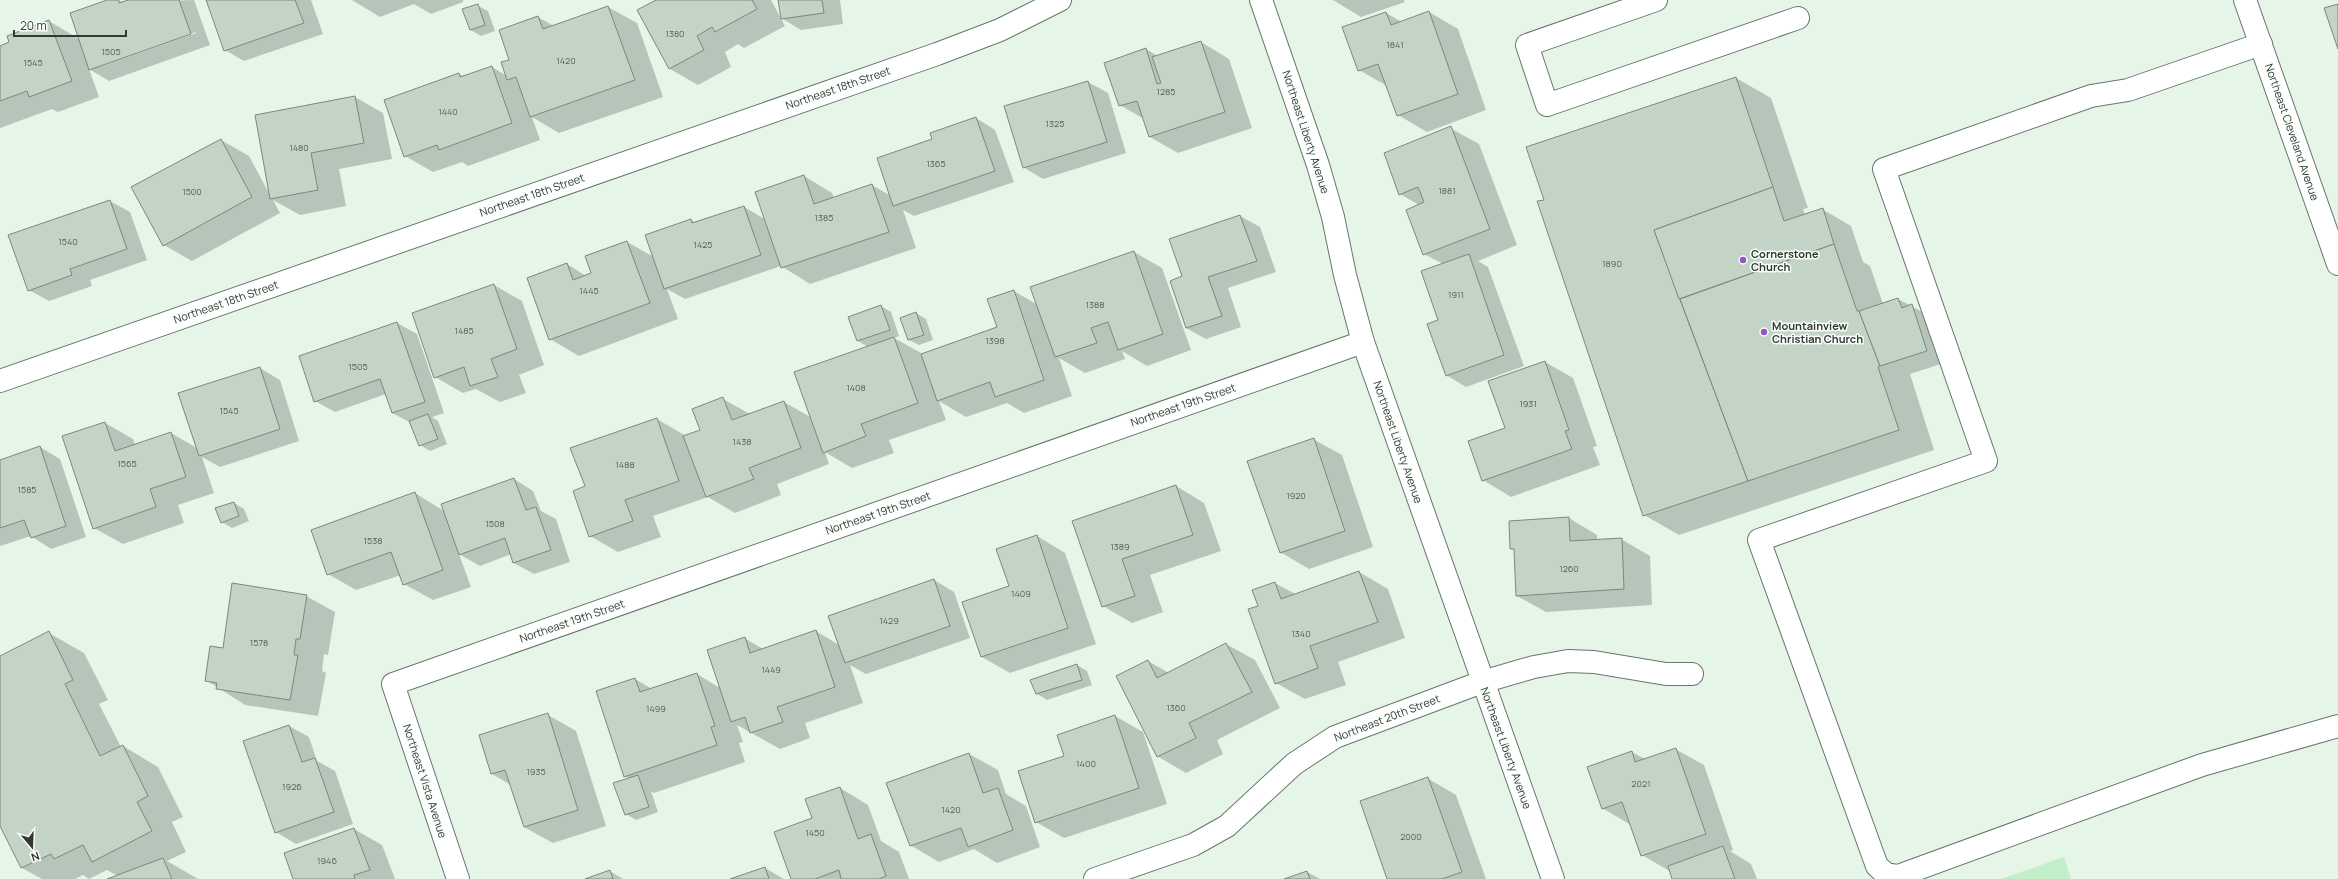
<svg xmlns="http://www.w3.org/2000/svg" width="2338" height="879" font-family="Manrope,sans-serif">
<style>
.green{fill:#c2eeca}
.shadow{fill:#0003;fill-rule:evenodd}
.building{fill:#c3d3c6;stroke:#7b897d}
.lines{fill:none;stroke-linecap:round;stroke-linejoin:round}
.service-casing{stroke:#68766a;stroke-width:24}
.minor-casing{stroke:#68766a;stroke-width:24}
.tertiary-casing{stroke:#68766a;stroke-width:24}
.service{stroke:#fff;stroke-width:22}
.minor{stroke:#fff;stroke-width:22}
.tertiary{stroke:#fff;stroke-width:22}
.poi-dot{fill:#9853c7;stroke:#f9fffa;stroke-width:1.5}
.labels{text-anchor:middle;stroke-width:3;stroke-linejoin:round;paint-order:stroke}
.number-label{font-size:9px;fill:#565f58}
.street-label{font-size:11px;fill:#323833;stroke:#f9fffa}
.poi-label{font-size:11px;font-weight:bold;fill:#323833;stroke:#f9fffa;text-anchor:start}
</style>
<rect width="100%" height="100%" fill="#e5f5e8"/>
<path class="green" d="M2064 857 2071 879H2001Z"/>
<g class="shadow">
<path d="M110 0 126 2 194 0 210 45 109 81 89 69 99 97 58 112 52 109 0 128V47L49 21 79 39ZM196 32V33L102 66V64Z"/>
<path d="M207 0H311L323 34 244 61 225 50Z"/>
<path d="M352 0H463V2L431 14 414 4 380 17Z"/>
<path d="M658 0H771L785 26 744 48 738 44 725 52 731 67 698 85 670 69Z"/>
<path d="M779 0H840L843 24 801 30 781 18Z"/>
<path d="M1404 0 1405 2 1361 17 1333 0Z"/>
<path d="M478 6 488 11 495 31 481 36 471 30Z"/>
<path d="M608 7 637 23 663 97 559 133 532 117 540 140 468 166 462 162 433 172 405 156 459 74 464 77 492 67 507 76 510 61 538 17 554 26Z"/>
<path d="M1429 12 1458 29 1486 110 1427 132 1398 115 1387 86 1359 70 1386 13 1402 22Z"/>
<path d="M1201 42 1229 59 1252 128 1178 153 1150 137 1144 119 1120 105 1146 49 1158 56Z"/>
<path d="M1736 78 1771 98 1808 208 1803 209 1805 215 1822 209 1851 226 1863 262 1870 266 1883 304 1898 299 1932 317 1947 362 1910 374 1934 450 1679 535 1644 515 1545 201Z"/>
<path d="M1088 82 1108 93 1126 153 1043 179 1023 167Z"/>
<path d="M355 97 383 113 392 159 339 169 346 206 300 215 273 200 280 213 192 261 164 245 221 140 249 156 270 195Z"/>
<path d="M976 118 995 130 1014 182 914 216 903 210 916 248 810 284 781 266 685 299 667 289 678 319 579 356 550 339 567 264 586 276 592 273 627 242 654 257 691 220 696 223 744 207 765 219 804 176 832 193 834 198 872 185 891 196 933 140Z"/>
<path d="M1450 128 1479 144 1517 245 1478 261 1488 267 1524 366 1466 387 1446 375 1440 320 1443 264 1424 254 1419 205 1400 194Z"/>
<path d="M110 201 130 212 147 260 90 280 92 286 49 301 29 290Z"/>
<path d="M1240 216 1260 227 1276 272 1228 288 1241 327 1206 339 1186 328 1183 277 1170 240Z"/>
<path d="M1134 252 1162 268 1191 350 1147 366 1122 351 1125 359 1085 373 1059 358 1072 396 1024 413 1007 403 966 417 939 401 946 420 889 440 894 453 852 468 825 452 829 464 777 484 781 495 735 513 708 497 653 516 661 537 618 552 590 536 586 486 657 419 686 436 701 431 723 399 750 414 784 402 812 418 868 347 858 341 881 306 891 312 899 336 894 338 923 354 998 328 1014 291 1038 305Z"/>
<path d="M494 285 522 301 544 365 519 375 526 393 500 402 476 389 463 393 435 377Z"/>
<path d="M916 313 926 319 933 340 919 345 909 340Z"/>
<path d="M397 323 417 334 444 413 432 417 438 421 447 444 430 451 420 445 411 423 392 413 386 394 335 412 315 401Z"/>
<path d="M1545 362 1573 378 1597 446 1593 447 1600 465 1511 497 1483 480 1506 428Z"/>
<path d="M260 368 280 380 299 441 220 467 202 457 214 493 178 505 184 523 123 544 94 528 105 423 133 439 135 445 171 433 197 448Z"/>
<path d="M1313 439 1342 455 1373 547 1309 569 1280 552Z"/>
<path d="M40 447 60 459 86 537 51 549 31 536 0 546V461Z"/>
<path d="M514 479 533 491 541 511 556 519 570 562 534 574 514 563 511 554 480 566 459 554 471 587 433 600 404 584 401 575 356 590 328 574 415 493 444 511Z"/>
<path d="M1176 486 1204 503 1221 551 1150 575 1163 612 1132 623 1103 606 1074 522Z"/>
<path d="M234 503 244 509 249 521 232 528 222 522Z"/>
<path d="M1569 518 1597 535V540L1621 539 1650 556 1652 605 1546 612 1517 596 1515 551 1511 548Z"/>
<path d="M1037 536 1065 553 1096 644 1010 673 982 657 1010 586Z"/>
<path d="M1359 572 1388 589 1405 638 1338 662 1346 685 1305 699 1276 683 1260 607 1254 591 1275 583 1297 595Z"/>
<path d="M934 580 954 592 970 638 866 674 850 665 863 703 805 723 810 738 780 749 737 725 743 742 739 743 745 762 654 793 651 791 658 812 636 820 626 814 630 779 625 776 635 679 652 689 697 674 720 688 744 638 763 649 816 631 839 645Z"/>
<path d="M306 596 335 612 328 655 324 654 322 671 326 673 318 716 245 705 206 680 224 649Z"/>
<path d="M49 633 84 653 108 700 99 704 121 747 123 746 158 767 183 817 172 822 186 852 167 861 198 879H110L118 876 107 870 89 879 83 875 75 879H42L22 868 0 824V657Z"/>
<path d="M1226 644 1255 660 1280 708 1217 740 1223 754 1186 773 1157 756 1148 661 1169 673Z"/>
<path d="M1077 665 1087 671 1092 685 1047 700 1037 694Z"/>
<path d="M548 715 576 731 606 826 553 843 524 827 511 785 492 774 481 736Z"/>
<path d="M1115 716 1143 732 1167 804 1064 838 1036 822 1065 757Z"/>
<path d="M289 726 309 737 317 761 335 771 353 824 296 844 276 832 244 741Z"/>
<path d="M1675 749 1704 765 1733 850 1730 851 1751 864 1757 879H1673L1671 872 1642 855 1631 825 1602 808 1632 752 1645 759Z"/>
<path d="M969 754 998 770 1006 794 1026 806 1040 847 997 863 974 849 939 862 910 845Z"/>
<path d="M1427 778 1456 795 1486 879H1388Z"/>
<path d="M840 788 868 805 881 841 899 852 909 879H792L813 819Z"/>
<path d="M354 829 382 845 395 879H294Z"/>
<path d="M765 868 784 879H733Z"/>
<path d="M610 871 623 879H588Z"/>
<path d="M1307 872 1320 879H1287Z"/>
</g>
<g class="building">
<path d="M107 0H119V3L128 0H179L191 34 89 70 70 13Z"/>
<path d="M206 0H295L304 23 224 51Z"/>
<path d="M656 0H752L757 9 715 32 712 27 697 36 704 50 669 69 637 10Z"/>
<path d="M778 0H822L824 13 781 19Z"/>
<path d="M478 4 485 25 470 30 462 9Z"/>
<path d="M2338 4V49L2324 8Z"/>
<path d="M608 6 635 80 530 117 516 77 507 80 501 62 509 60 499 30 538 16 543 29Z"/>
<path d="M1429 11 1458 94 1397 116 1378 64 1358 71 1342 27 1386 12 1391 25Z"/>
<path d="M49 20 72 81 29 97 27 91 0 101V46L9 42 7 36Z"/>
<path d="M1201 41 1225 112 1149 137 1137 101 1119 106 1104 63 1146 48 1157 84 1161 83 1152 57Z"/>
<path d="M492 66 512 123 439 150 437 145 404 157 384 100 459 73 460 77Z"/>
<path d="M1736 77 1773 187 1654 230 1748 481 1643 516 1537 201 1544 200 1526 147Z"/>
<path d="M1088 81 1107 142 1023 168 1004 106Z"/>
<path d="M355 96 364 143 311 153 318 190 270 199 255 115Z"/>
<path d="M976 117 995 171 893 206 877 158 932 139 930 133Z"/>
<path d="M1451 126 1490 229 1423 255 1406 210 1424 202 1418 187 1399 195 1384 153Z"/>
<path d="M221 139 252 197 163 246 131 187Z"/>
<path d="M804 175 814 204 872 184 889 232 781 268 755 192Z"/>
<path d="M1773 187 1784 221 1823 208 1834 244 1679 299 1654 230Z"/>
<path d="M110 200 127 249 70 269 72 275 28 291 8 235Z"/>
<path d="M744 206 761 255 664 289 645 235 691 219 692 223Z"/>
<path d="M1240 215 1257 261 1208 277 1222 316 1186 328 1170 281 1182 276 1169 239Z"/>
<path d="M627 241 650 303 549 340 527 278 567 263 573 280 591 273 585 256Z"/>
<path d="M1834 244 1857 311H1859L1880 366 1878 367 1899 430 1748 481 1680 299Z"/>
<path d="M1134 251 1163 334 1118 350 1108 322 1091 328 1097 343 1055 357 1030 287Z"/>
<path d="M1469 254 1504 355 1446 376 1427 324 1438 320 1421 271Z"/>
<path d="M494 284 517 349 491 359 498 377 470 386 464 367 434 378 412 313Z"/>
<path d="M1014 290 1044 380 995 397 990 382 937 401 921 354 997 327 987 299Z"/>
<path d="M1898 298 1902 308 1912 304 1927 351 1880 366 1859 311Z"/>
<path d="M881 305 890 330 857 341 848 317Z"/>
<path d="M916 312 924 335 908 340 900 318Z"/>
<path d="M397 322 425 402 392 413 380 379 314 402 299 356Z"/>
<path d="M894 337 918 403 861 424 866 436 823 453 794 372Z"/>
<path d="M1545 361 1569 430 1565 431 1572 449 1482 481 1468 441 1505 428 1488 381Z"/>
<path d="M260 367 280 429 199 456 178 393Z"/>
<path d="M723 397 732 420 784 401 801 448 749 468 754 479 706 497 683 436 700 430 692 409Z"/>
<path d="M428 414 438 439 419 446 409 421Z"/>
<path d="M657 418 679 481 625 500 633 521 589 537 573 491 585 486 570 448Z"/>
<path d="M105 422 115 451 171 432 186 477 150 489 156 507 93 529 62 436Z"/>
<path d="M1314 438 1345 531 1280 553 1247 461Z"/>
<path d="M40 446 66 526 31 538 24 520 0 528V460Z"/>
<path d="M514 478 526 510 536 507 551 550 513 563 505 538 459 555 441 504Z"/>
<path d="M1176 485 1193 535 1122 559 1135 596 1102 607 1072 521Z"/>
<path d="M415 492 443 570 403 585 391 552 327 575 311 530Z"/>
<path d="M234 502 239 516 221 523 215 508Z"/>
<path d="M1569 517 1570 541 1622 538 1624 589 1516 596 1514 549H1510L1509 521Z"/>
<path d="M1037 535 1068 628 981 657 962 602 1009 586 996 549Z"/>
<path d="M1359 571 1378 622 1310 646 1318 668 1275 684 1248 609 1258 606 1252 590 1275 582 1281 599Z"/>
<path d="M934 579 950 626 845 663 828 616Z"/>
<path d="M232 583 307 595 300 639H296L294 655H298L290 700 216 689 217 683 205 681 210 646 223 648Z"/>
<path d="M816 630 835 687 777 707 783 722 750 733 745 717 731 722 707 650 745 637 750 653Z"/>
<path d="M49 631 73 680 65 684 100 756 123 745 148 796 137 802 152 831 92 862 83 845 54 859 51 854 21 868 0 826V656Z"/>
<path d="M1226 643 1252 692 1189 723 1196 738 1157 757 1116 676 1148 660 1157 678Z"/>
<path d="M1077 664 1082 680 1036 694 1030 680Z"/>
<path d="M697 673 715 726 711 727 717 745 624 777 596 691 635 678 640 692Z"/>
<path d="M548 713 578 810 524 827 505 770 491 774 479 735Z"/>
<path d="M1115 715 1139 788 1035 823 1018 771 1064 756 1057 735Z"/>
<path d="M289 725 302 762 315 758 334 812 275 833 243 741Z"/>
<path d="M1676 748 1706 834 1641 856 1622 802 1602 809 1587 767 1632 751 1635 762Z"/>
<path d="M969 753 983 793 998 788 1013 830 968 847 961 828 910 846 886 783Z"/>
<path d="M638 775 649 807 625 815 613 783Z"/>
<path d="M1428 777 1462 872 1442 879H1387L1360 801Z"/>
<path d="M840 787 858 839 871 834 886 876 879 879H841L839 870 815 879H791L774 832 812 818 805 799Z"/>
<path d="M354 828 370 870 354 875 355 879H293L284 853Z"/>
<path d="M1723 846 1735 879H1672L1668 866Z"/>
<path d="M163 858 172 879H107Z"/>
<path d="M765 867 769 879H730Z"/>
<path d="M610 870 613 879H585Z"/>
<path d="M1307 871 1310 879H1284Z"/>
</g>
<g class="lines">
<g class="service-casing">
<g id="service">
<path d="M1656 0 1527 45 1547 105 1798 18"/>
<path d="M2261 44 2128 90 2091 96 1884 169 1986 461 1759 540 1877 866 1886 874 1898 876 2202 765 2338 726"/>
</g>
</g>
<g class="minor-casing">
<g id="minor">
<path d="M1261 0 1318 165 1333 217 1345 275 1363 342 1553 879"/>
<path d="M0 381 937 54 1000 30 1060 0"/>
<path d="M458 879 393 684 1363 342"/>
<path d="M1095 879 1193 845 1227 826 1294 764 1335 737 1482 682 1534 667 1568 661 1594 662 1666 674H1692"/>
</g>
</g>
<g class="tertiary-casing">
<path id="tertiary" d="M2245 0 2338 264"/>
</g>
<use href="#service" class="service"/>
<use href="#minor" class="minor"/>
<use href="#tertiary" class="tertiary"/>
</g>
<g class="poi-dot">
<circle cx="1743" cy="260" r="4"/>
<circle cx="1764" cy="332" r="4"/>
</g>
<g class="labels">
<g class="number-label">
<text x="675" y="37">1380</text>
<text x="1395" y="48">1841</text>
<text x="111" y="55">1505</text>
<text x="566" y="64">1420</text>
<text x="33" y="66">1545</text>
<text x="1166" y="95">1285</text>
<text x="448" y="115">1440</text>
<text x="1055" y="127">1325</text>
<text x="299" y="151">1480</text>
<text x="936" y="167">1365</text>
<text x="1447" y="194">1881</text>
<text x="192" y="195">1500</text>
<text x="824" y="221">1385</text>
<text x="68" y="245">1540</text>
<text x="703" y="248">1425</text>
<text x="1612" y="267">1890</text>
<text x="589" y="294">1445</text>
<text x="1456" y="298">1911</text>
<text x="1095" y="308">1388</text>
<text x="464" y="334">1485</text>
<text x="995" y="344">1398</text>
<text x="358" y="370">1505</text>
<text x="856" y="391">1408</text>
<text x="1528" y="407">1931</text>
<text x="229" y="414">1545</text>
<text x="742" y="445">1438</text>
<text x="127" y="467">1565</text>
<text x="625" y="468">1488</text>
<text x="27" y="493">1585</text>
<text x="1296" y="499">1920</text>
<text x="495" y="527">1508</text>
<text x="373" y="544">1538</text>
<text x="1120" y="550">1389</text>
<text x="1569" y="572">1260</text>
<text x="1021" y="597">1409</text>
<text x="889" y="624">1429</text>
<text x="1301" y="637">1340</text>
<text x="259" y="646">1578</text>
<text x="771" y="673">1449</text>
<text x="1176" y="711">1360</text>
<text x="656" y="712">1499</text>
<text x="1086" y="767">1400</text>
<text x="536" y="775">1935</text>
<text x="1641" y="787">2021</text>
<text x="292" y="790">1926</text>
<text x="951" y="813">1420</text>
<text x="815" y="836">1450</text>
<text x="1411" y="840">2000</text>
<text x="327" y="864">1946</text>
</g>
<g class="street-label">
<text transform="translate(838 88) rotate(-19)" y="4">Northeast 18th Street</text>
<text transform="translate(1306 132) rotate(72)" y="4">Northeast Liberty Avenue</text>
<text transform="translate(2292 132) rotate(71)" y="4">Northeast Cleveland Avenue</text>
<text transform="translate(532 195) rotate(-19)" y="4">Northeast 18th Street</text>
<text transform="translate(226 302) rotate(-19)" y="4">Northeast 18th Street</text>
<text transform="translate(1183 405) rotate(-19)" y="4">Northeast 19th Street</text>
<text transform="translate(1398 442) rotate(71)" y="4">Northeast Liberty Avenue</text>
<text transform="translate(878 513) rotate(-19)" y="4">Northeast 19th Street</text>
<text transform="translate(572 621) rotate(-19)" y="4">Northeast 19th Street</text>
<text transform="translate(1387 718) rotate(-21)" y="4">Northeast 20th Street</text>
<text transform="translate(1506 748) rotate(70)" y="4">Northeast Liberty Avenue</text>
<text transform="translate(425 781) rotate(72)" y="4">Northeast Vista Avenue</text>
</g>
<g class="poi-label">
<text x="1751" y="258">Cornerstone<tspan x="1751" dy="13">Church</tspan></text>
<text x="1772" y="330">Mountainview<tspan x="1772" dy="13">Christian Church</tspan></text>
</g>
</g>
<g transform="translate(32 847) rotate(161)" stroke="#f9fffa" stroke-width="3" paint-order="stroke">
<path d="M0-3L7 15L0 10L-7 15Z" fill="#323833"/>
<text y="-6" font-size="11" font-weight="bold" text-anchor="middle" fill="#323833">N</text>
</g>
<path d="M14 30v6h112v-6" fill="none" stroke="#323833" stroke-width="2"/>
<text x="20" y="30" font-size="12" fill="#323833" stroke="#f9fffa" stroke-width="3" paint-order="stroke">20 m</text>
</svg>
